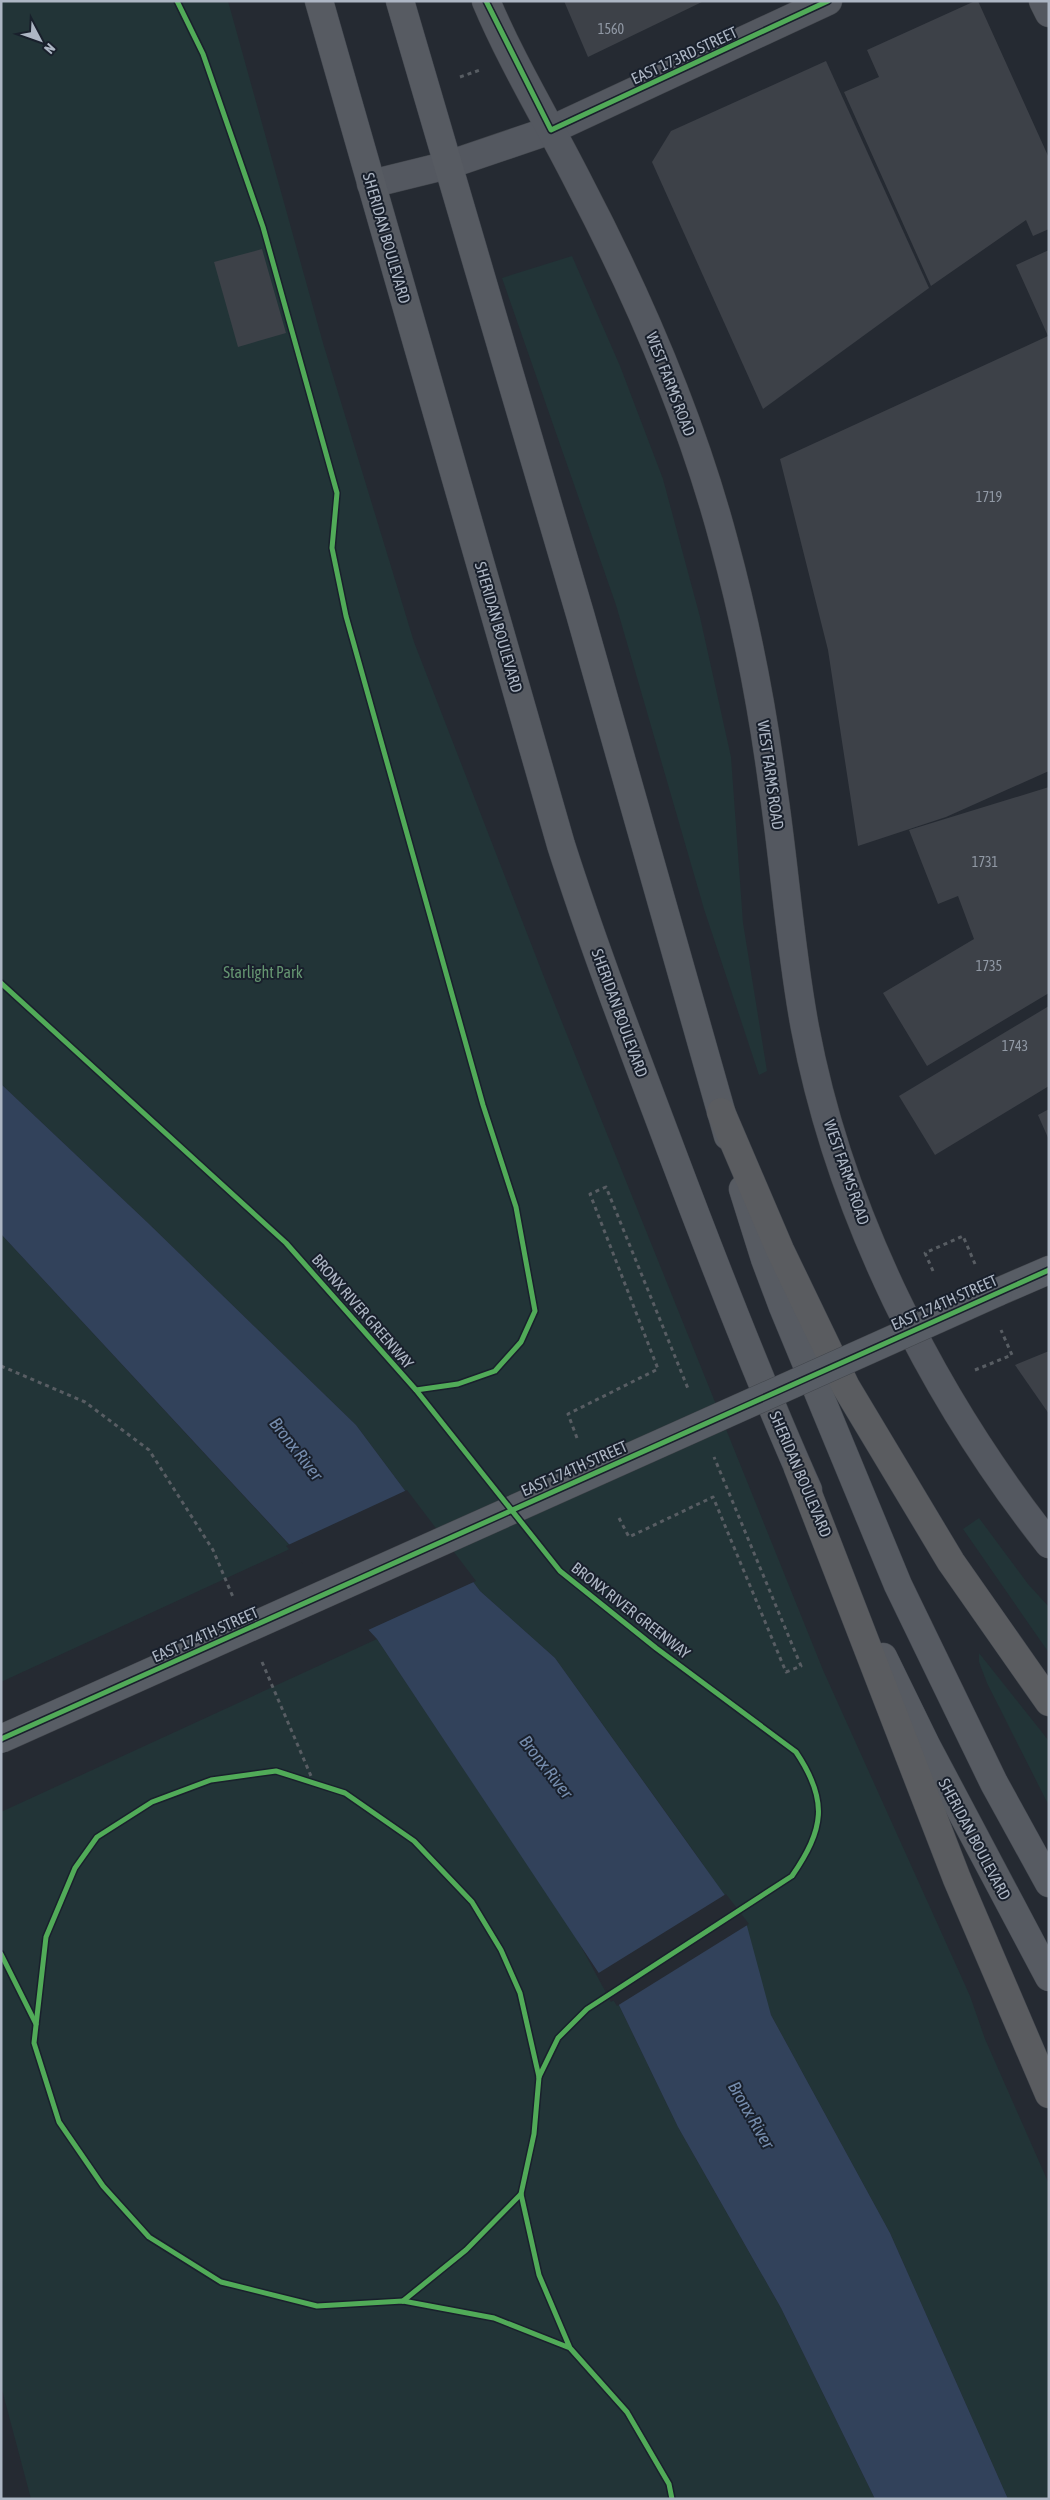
<svg xmlns="http://www.w3.org/2000/svg" width="1050" height="2500" font-family="'Asap Condensed',sans-serif">
<style>
.green{fill:#223437}
.water{fill:#32425b}
.pier{fill:#252a32}
.building{fill:#3d4148}
.lines{fill:none;stroke-linecap:round;stroke-linejoin:round}
.minor-casing{stroke:#41454b;stroke-width:29}
.tertiary-casing{stroke:#41454b;stroke-width:29}
.secondary-casing{stroke:#41454b;stroke-width:29}
.primary-casing{stroke:#42474f;stroke-width:29}
.motorway-casing{stroke:#41464d;stroke-width:29}
.path{stroke:#585d63;stroke-width:3;stroke-dasharray:4 4;stroke-linecap:butt}
.minor{stroke:#545860;stroke-width:28}
.tertiary{stroke:#545860;stroke-width:28}
.secondary{stroke:#585d65;stroke-width:28}
.primary{stroke:#575b62;stroke-width:28}
.motorway{stroke:#5a5c60;stroke-width:28}
.secondary-bridge-casing{stroke:#41454b;stroke-width:29;stroke-linecap:butt}
.secondary-bridge{stroke:#585d65;stroke-width:28}
.cycleway-casing{stroke:#19202c;stroke-width:8}
.cycleway{stroke:#51ab58;stroke-width:5}
.labels{text-anchor:middle;stroke-width:4;stroke-linejoin:round;paint-order:stroke}
.number-label{font-size:14px;fill:#9199a5}
.street-label{font-size:16px;fill:#adb6c4;stroke:#19202c}
.park-label{font-size:16px;fill:#659571;stroke:#19202c}
.water-label{font-size:18px;font-style:italic;fill:#758cad;stroke:#19202c}
</style>
<rect width="100%" height="100%" fill="#252a32"/>
<g class="green">
<path d="M1 1H228L323 343 414 642 549 990 823 1670 970 1996 985 2039 1049 2184V2499H1008L890 2233 771 2015 723 1894 695 1853 555 1658 480 1591 356 1425 148 1223 1 1084Z"/>
<path d="M572 256 620 366 663 479 700 617 731 757 743 923 767 1071 759 1075 704 909 616 605 502 278Z"/>
<path d="M1 1234 292 1548 1 1682Z"/>
<path d="M979 1518 1028 1584 1049 1607V1653L963 1529Z"/>
<path d="M377 1639 577 1939 611 2002 616 1999 678 2127 781 2308 875 2499H31L1 2386V1812Z"/>
<path d="M979 1653 1049 1741V1806L987 1683 979 1662Z"/>
</g>
<path class="water" d="M1 1084 148 1223 356 1425 480 1591 555 1658 747 1926 771 2015 890 2233 1008 2499H875L781 2308 678 2127 616 1999 377 1639 1 1234Z"/>
<g class="pier">
<path d="M407 1490 476 1581 366 1631 286 1546Z"/>
<path d="M726 1894 749 1924 617 2006 597 1974Z"/>
</g>
<g class="building">
<path d="M564 1H704L588 57Z"/>
<path d="M975 1H978L1049 158V229L1033 236 1026 220 931 286 844 92 879 77 867 50Z"/>
<path d="M826 61 929 288 763 409 652 162 671 131Z"/>
<path d="M262 249 286 333 238 347 214 262Z"/>
<path d="M1049 250V771L946 817 858 846 828 650 780 459 1048 336 1016 265Z"/>
<path d="M1049 787V993L927 1066 883 993 974 939 958 896 938 904 909 830Z"/>
<path d="M1049 1006V1086L935 1155 899 1096Z"/>
<path d="M1049 1109V1140L1038 1115Z"/>
<path d="M1049 1351V1414L1015 1365Z"/>
</g>
<g class="lines">
<g class="minor-casing">
<g id="minor">
<path d="M1043 1 1049 13"/>
<path d="M371 184 448 165 551 130 828 1"/>
</g>
</g>
<g class="tertiary-casing">
<path id="tertiary" d="M486 1C513 65 550 125 581 187 640 300 691 418 724 542 746 623 762 705 773 788 785 868 790 948 805 1028 840 1213 932 1396 1049 1544"/>
</g>
<g class="secondary-casing">
<path id="secondary" d="M998 1292 1049 1270"/>
</g>
<g class="primary-casing">
<g id="primary">
<path d="M319 1 561 845C594 948 633 1049 671 1150 714 1264 758 1378 808 1490"/>
<path d="M400 1 580 614 728 1136"/>
<path d="M743 1189 765 1259 783 1307 898 1585 994 1783 1049 1883"/>
<path d="M883 1657 926 1745 1049 1977"/>
</g>
</g>
<g class="motorway-casing">
<g id="motorway">
<path d="M721 1112 780 1250 846 1387 951 1562 1049 1702"/>
<path d="M798 1468 957 1879 1049 2094"/>
</g>
</g>
<g class="path">
<path d="M460 77 480 70"/>
<path d="M933 1271 925 1253 963 1236 975 1264"/>
<path d="M1 1366 85 1402 149 1450 213 1550 233 1597"/>
<path d="M975 1370 1012 1355 1001 1330"/>
<path d="M577 1438 568 1414 658 1369 590 1194 606 1187 689 1391"/>
<path d="M619 1518 629 1537 713 1497 786 1672 801 1666 714 1457"/>
<path d="M262 1662 314 1783"/>
</g>
<use href="#minor" class="minor"/>
<use href="#tertiary" class="tertiary"/>
<use href="#secondary" class="secondary"/>
<use href="#primary" class="primary"/>
<use href="#motorway" class="motorway"/>
<g class="secondary-bridge-casing">
<path id="secondary-bridge" d="M1 1739 998 1292"/>
</g>
<use href="#secondary-bridge" class="secondary-bridge"/>
<g class="cycleway-casing">
<g id="cycleway">
<path d="M177 1 203 54 263 227 337 493 332 548 346 616 483 1105 516 1207 535 1311 521 1342 495 1371 458 1384 416 1390"/>
<path d="M486 1 551 130 828 1"/>
<path d="M1 983 286 1243 416 1390 560 1571 656 1648 796 1752C829 1801 824 1829 792 1876L587 2009 558 2038 539 2077"/>
<path d="M1 1739 1049 1270"/>
<path d="M1 1954 36 2024"/>
<path d="M403 2301 466 2250 521 2194"/>
<path d="M570 2348 494 2318 403 2301 317 2306 221 2282 149 2237 103 2186 59 2122 34 2043 46 1937 75 1868 97 1837 152 1802 211 1780 276 1771 345 1793 414 1841 472 1902 501 1950 520 1993 539 2077 534 2134 521 2194 539 2275 570 2348 627 2412 669 2484 672 2499"/>
</g>
</g>
<use href="#cycleway" class="cycleway"/>
</g>
<g class="labels">
<g class="number-label">
<text x="611" y="34">1560</text>
<text x="989" y="502">1719</text>
<text x="985" y="867">1731</text>
<text x="989" y="971">1735</text>
<text x="1015" y="1051">1743</text>
</g>
<g class="street-label">
<text transform="translate(684 55) rotate(-25)" y="6">EAST 173RD STREET</text>
<text transform="translate(387 238) rotate(74)" y="6">SHERIDAN BOULEVARD</text>
<text transform="translate(671 384) rotate(69)" y="6">WEST FARMS ROAD</text>
<text transform="translate(499 627) rotate(74)" y="6">SHERIDAN BOULEVARD</text>
<text transform="translate(771 775) rotate(82)" y="6">WEST FARMS ROAD</text>
<text transform="translate(620 1013) rotate(70)" y="6">SHERIDAN BOULEVARD</text>
<text transform="translate(847 1172) rotate(71)" y="6">WEST FARMS ROAD</text>
<text transform="translate(944 1302) rotate(-24)" y="6">EAST 174TH STREET</text>
<text transform="translate(363 1311) rotate(49)" y="6">BRONX RIVER GREENWAY</text>
<text transform="translate(574 1468) rotate(-24)" y="6">EAST 174TH STREET</text>
<text transform="translate(801 1474) rotate(67)" y="6">SHERIDAN BOULEVARD</text>
<text transform="translate(631 1610) rotate(38)" y="6">BRONX RIVER GREENWAY</text>
<text transform="translate(205 1634) rotate(-24)" y="6">EAST 174TH STREET</text>
<text transform="translate(975 1839) rotate(62)" y="6">SHERIDAN BOULEVARD</text>
</g>
<g class="park-label">
<text x="263" y="978">Starlight Park</text>
</g>
<g class="water-label">
<text transform="translate(296 1449) rotate(52)" y="6">Bronx River</text>
<text transform="translate(546 1767) rotate(52)" y="6">Bronx River</text>
<text transform="translate(751 2115) rotate(60)" y="6">Bronx River</text>
</g>
</g>
<rect width="1050" height="2500" fill="none" stroke="#adb6c4" stroke-width="5"/>
<g transform="translate(40 40) rotate(131)" stroke="#19202c" stroke-width="4" paint-order="stroke">
<path d="M0-4L9 19L0 12L-9 19Z" fill="#adb6c4"/>
<text y="-8" font-size="14" font-weight="bold" text-anchor="middle" fill="#adb6c4">N</text>
</g>
</svg>
